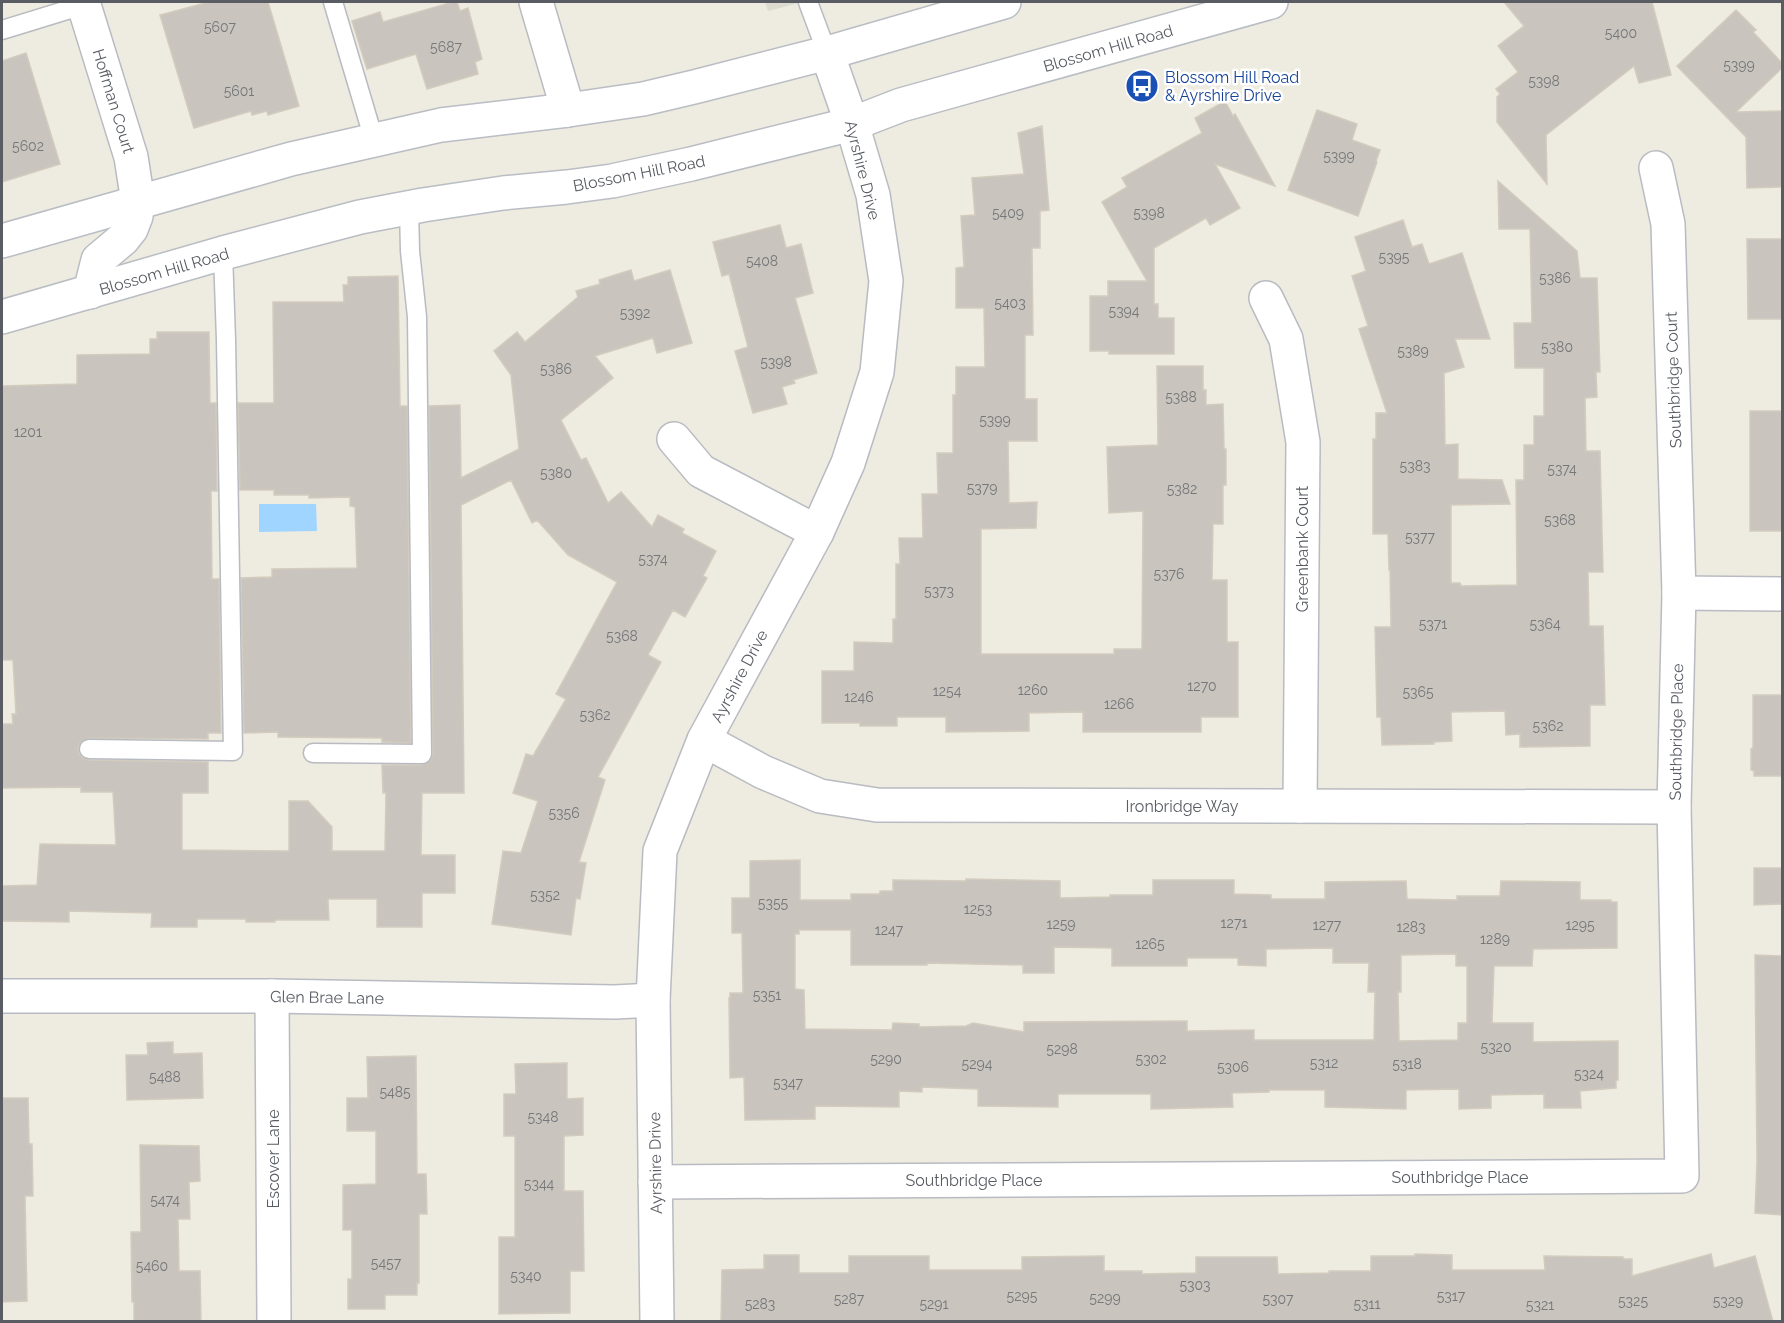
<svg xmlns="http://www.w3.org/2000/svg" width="1784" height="1323" font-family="Raleway,sans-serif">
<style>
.education{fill:#dddacf}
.water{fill:#9fd5ff}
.building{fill:#c9c4bd;stroke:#d3ccbe;stroke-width:1.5;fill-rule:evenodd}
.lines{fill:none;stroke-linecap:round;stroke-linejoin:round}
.lane-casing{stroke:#b8bbc1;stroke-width:21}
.street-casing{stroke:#b8bbc1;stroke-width:36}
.secondary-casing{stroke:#b9bdc4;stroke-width:36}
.lane{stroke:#fff;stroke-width:18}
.street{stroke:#fff;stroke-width:33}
.secondary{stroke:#fff;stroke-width:33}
.labels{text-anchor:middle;stroke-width:5;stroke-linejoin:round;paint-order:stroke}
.number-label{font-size:14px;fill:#75777a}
.street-label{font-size:16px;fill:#595d63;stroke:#fff}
.transit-label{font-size:16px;fill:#164399;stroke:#fff;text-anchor:start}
</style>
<rect width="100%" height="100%" fill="#eeebe0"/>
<path class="education" d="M765 2H803L768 11Z"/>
<path class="water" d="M259 504H316L317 531 259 532Z"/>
<g class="building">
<path d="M209 2H268L299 106 268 115 267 111 252 115 251 111 194 128 160 15Z"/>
<path d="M453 2H457L460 11 468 8 482 59 475 62 478 74 427 89 416 54 367 69 352 21 380 12 383 22Z"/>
<path d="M1504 2H1652L1671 75 1639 83 1634 66 1546 135 1547 184 1497 122V97L1500 94 1496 89 1518 72 1498 46 1524 26Z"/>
<path d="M1736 10 1756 30 1753 32 1782 63V68L1736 112 1782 111V187L1747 188 1746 137 1677 66Z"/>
<path d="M26 53 60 164 2 182V61Z"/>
<path d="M1225 101 1233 116 1235 114 1275 186 1215 164 1240 208 1210 225 1206 218 1154 248V304H1158V318H1174V354H1109V351H1090V296H1108V281H1147L1102 202 1127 187 1122 178 1202 133 1195 118Z"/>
<path d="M1317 110 1357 124 1352 140 1380 150 1376 161 1377 162 1358 216 1288 190Z"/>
<path d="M1042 126 1049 210 1040 211V248H1032L1033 335H1025V399H1037V441H1008L1009 503 1037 502 1036 528 981 529V654H1114V649H1142L1143 511 1109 513 1107 447 1158 445 1157 366H1203V390H1206V405L1223 404 1224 449H1226V485H1223V524H1213L1212 580H1227V642H1238V717H1201V732H1083V712L1029 713V731L946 732V717H897V726H860V723H822V671H854V642L893 643V619H896V564H900L899 538H923L922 494H938L937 453H953V395H956V367H985L984 308H956V268L964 267 961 216 975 215 972 178 1024 174 1018 133Z"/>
<path d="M1498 181 1577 251 1580 278H1597L1600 372H1596L1597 397 1585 398 1586 451H1600L1603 572H1588L1589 626H1603L1605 705H1590V746L1520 747V734L1506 735 1505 711 1451 712 1452 741 1434 742V744L1382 745 1381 717H1377L1375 627H1391L1390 570H1389L1388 534H1373V439H1376V413H1387L1359 329 1368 326 1352 276 1366 271 1355 237 1403 220 1412 247 1422 244 1429 264 1462 253 1490 339H1455L1464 367 1444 373 1445 445 1458 444V479L1502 480 1510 504 1451 505V583H1460L1461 586 1517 585 1516 480H1524V445H1534V416H1544V368H1515L1514 323H1532L1530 229H1499Z"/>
<path d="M780 225 786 248 801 244 813 293 795 298 817 373 793 380 795 383 782 387 787 404 753 413 735 351 748 347 729 274 722 276 713 242Z"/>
<path d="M1747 239H1782V319H1748Z"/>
<path d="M631 270 634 281 670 270 692 343 657 353 653 338 595 356 613 378 561 420 581 460 586 458 608 503 621 492 652 527 658 515 684 529 682 533 716 551 703 576 707 578 685 617 673 610 648 655 661 662 598 777 605 780 579 862 586 863 580 899 576 898 571 935 492 924 503 851 521 853 538 801 513 793 526 754 533 756 566 699 556 694 617 582 568 555 537 520 532 523 511 480 461 505 464 793H422L421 855H455V893H422V927H377V899H328L329 920H275V922H246V919H197V927H151L152 913 69 911V922L2 921V886L37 885 40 844 116 845 113 792H81V787L2 788V724H13L12 714H16L13 660H2V386L77 384V355L150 354V339H157V332H209L210 403H216L217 491H211L212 579H219L221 733H208V739L89 738 80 743 78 748 79 754 83 758 89 760 208 762V793H182V850L289 851V801H308L332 827V851H385L386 793H383L382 765H422L431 760 433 754 429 406 460 405 461 478 519 449 511 375 494 351 517 332 525 342 578 297 576 291 600 284 599 280Z"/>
<path d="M398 276 400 406H407L411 743 382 742V738L278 737V732L244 733 241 578 272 577V569L357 568 355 507 350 506V497L309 498V495H274V490H240L238 403H274L273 302H344L343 285H348V277Z"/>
<rect x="1750" y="411" width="32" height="120"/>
<path d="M1753 695H1782V776H1754V771L1751 770V749L1753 748Z"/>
<path d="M800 860V900H851V894H880V891H893V880L966 881V879L1060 881V898L1110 897V895H1153V880H1234V894L1271 895V899H1325V882L1406 881 1407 899 1457 900V896H1500L1501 881 1580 882V900H1611V902H1617V948L1533 949 1532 966H1494L1492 1023H1533V1042L1618 1041V1080H1616V1088L1580 1091 1581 1108H1544V1094L1491 1095V1108L1459 1109V1089L1406 1090V1109L1325 1107V1090H1269V1092L1232 1093 1233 1107 1151 1109V1094H1058V1107L978 1106V1089L922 1087V1092L899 1091V1107L815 1106V1119L745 1120 744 1077 730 1078 729 998H730V993H743L742 933H732V898H750V861ZM799 930H851V965H927V963L1023 965V973H1054V947L1112 948V966H1187V958H1238V965L1266 966V949L1333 948V963H1369L1368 992H1375L1374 1040H1254V1030L1187 1031V1021L1024 1022V1032L973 1023 966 1026 919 1027V1024L893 1023 892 1030 805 1029 804 990 795 989V934H799ZM1456 954V966H1467V1023H1458V1040L1399 1041 1398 992H1401V955Z"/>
<path d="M1754 868H1782V904L1754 905Z"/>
<path d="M1755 955 1782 956V1215L1755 1213 1757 1162Z"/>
<path d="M173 1042V1054L202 1053 203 1098 127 1100 126 1055H148L147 1043Z"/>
<path d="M416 1056 417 1174H426L427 1214H419V1283H417V1295H385V1309H348V1279H352V1230H343V1185L376 1184V1131H347V1098H368L367 1057Z"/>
<path d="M567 1063V1099L583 1098V1135L564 1136V1191H583L584 1271H570V1313L499 1314V1237H515V1136H504V1094H516L515 1064Z"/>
<path d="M2 1098H28L29 1144H32L33 1196H25L27 1301 2 1302Z"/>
<path d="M140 1145 199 1146 200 1181 189 1182 190 1219H178L179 1271H200L201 1322H134V1302H132L131 1232H141Z"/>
<path d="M1415 1254 1452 1255V1270H1545L1544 1256 1623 1257V1259H1632V1276L1711 1254 1714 1268 1755 1256 1773 1322H721L722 1270 764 1269V1255H799V1273H849V1256H929V1270H1022V1257L1104 1256V1271H1142V1274L1196 1273V1257H1277L1278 1274 1329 1273V1271H1371V1256H1415Z"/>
</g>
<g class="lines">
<g class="lane-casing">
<g id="lane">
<path d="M333 2 374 140"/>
<path d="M808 2 827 53"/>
<path d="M2 30 90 3"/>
<path d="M89 749 233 751 226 340 223 253"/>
<path d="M313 753 422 754 417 317 410 251 409 208"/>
</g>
</g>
<g class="street-casing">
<g id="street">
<path d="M83 2 131 157 138 202"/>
<path d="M536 2 568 110"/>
<path d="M1266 298 1286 339 1303 442 1300 806"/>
<path d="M674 439 701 471 817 532"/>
<path d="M1679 593 1782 594"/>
<path d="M704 740 763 772 820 796 877 805 1674 807"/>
<path d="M2 996H272L615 1002 653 1000"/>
<path d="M272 996 274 1322"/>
<path d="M655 1182 1682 1176 1674 807 1679 593 1668 224 1656 168"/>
<path d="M657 1322 653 1000 660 851 704 740 817 532 848 463 877 372 886 281 873 195 852 124 827 53"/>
</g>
</g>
<g class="secondary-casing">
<g id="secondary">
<path d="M2 241 291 159 441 125 568 110 643 99 694 87 827 53 1004 2"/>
<path d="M90 292 98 260 123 239 131 229 136 216 138 202"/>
<path d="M2 317 223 253 360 217 423 205 503 193 567 187 612 181 691 164 852 124 901 105 1271 2"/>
</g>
</g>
<use href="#lane" class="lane"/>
<use href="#street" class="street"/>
<use href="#secondary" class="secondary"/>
</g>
<defs>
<g id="bus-disc" transform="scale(1.725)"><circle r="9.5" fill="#1a4fb4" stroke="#fff"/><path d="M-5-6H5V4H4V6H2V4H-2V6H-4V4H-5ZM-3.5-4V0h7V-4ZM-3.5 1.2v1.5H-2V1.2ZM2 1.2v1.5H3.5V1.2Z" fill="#fff"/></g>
</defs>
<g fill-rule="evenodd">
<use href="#bus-disc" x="1142" y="86"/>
</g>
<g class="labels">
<g class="number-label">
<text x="220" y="32">5607</text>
<text x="1621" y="38">5400</text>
<text x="446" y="52">5687</text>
<text x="1739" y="70">5399</text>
<text x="1544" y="86">5398</text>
<text x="239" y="96">5601</text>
<text x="28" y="151">5602</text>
<text x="1339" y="161">5399</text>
<text x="1008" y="218">5409</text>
<text x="1149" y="218">5398</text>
<text x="1394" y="262">5395</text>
<text x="762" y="266">5408</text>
<text x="1555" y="283">5386</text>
<text x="1010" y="308">5403</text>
<text x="1124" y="316">5394</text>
<text x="635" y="318">5392</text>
<text x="1557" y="352">5380</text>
<text x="1413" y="356">5389</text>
<text x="776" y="367">5398</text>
<text x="556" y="374">5386</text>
<text x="1181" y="402">5388</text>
<text x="995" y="425">5399</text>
<text x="28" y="437">1201</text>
<text x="1415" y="471">5383</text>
<text x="1562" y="474">5374</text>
<text x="556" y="478">5380</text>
<text x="982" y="493">5379</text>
<text x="1182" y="494">5382</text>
<text x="1560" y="525">5368</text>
<text x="1420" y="542">5377</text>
<text x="653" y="564">5374</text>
<text x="1169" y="579">5376</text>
<text x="939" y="596">5373</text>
<text x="1433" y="629">5371</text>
<text x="1545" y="629">5364</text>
<text x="622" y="641">5368</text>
<text x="1202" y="691">1270</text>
<text x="1033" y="695">1260</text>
<text x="947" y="696">1254</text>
<text x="1418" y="697">5365</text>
<text x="859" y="702">1246</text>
<text x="1119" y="709">1266</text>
<text x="595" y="720">5362</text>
<text x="1548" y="731">5362</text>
<text x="564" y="818">5356</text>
<text x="545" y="900">5352</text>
<text x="773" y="908">5355</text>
<text x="978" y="914">1253</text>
<text x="1234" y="928">1271</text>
<text x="1061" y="929">1259</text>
<text x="1327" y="930">1277</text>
<text x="1580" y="930">1295</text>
<text x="1411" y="932">1283</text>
<text x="889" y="935">1247</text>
<text x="1495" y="944">1289</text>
<text x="1150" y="949">1265</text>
<text x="767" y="1000">5351</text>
<text x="1496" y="1052">5320</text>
<text x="1062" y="1054">5298</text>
<text x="886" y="1064">5290</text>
<text x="1151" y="1064">5302</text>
<text x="1324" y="1068">5312</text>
<text x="977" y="1069">5294</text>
<text x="1407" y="1069">5318</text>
<text x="1233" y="1072">5306</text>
<text x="1589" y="1079">5324</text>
<text x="165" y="1082">5488</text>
<text x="788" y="1088">5347</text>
<text x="395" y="1097">5485</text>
<text x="543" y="1122">5348</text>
<text x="539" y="1189">5344</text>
<text x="165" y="1205">5474</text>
<text x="386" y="1268">5457</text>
<text x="152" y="1271">5460</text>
<text x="526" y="1281">5340</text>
<text x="1195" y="1290">5303</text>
<text x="1022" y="1301">5295</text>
<text x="1451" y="1301">5317</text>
<text x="1105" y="1303">5299</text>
<text x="849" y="1304">5287</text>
<text x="1278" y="1304">5307</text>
<text x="1633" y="1306">5325</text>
<text x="1728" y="1306">5329</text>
<text x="760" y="1309">5283</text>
<text x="934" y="1309">5291</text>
<text x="1367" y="1309">5311</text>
<text x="1540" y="1310">5321</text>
</g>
<g class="street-label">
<text transform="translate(1108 48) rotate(-16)" y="6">Blossom Hill Road</text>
<text transform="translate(114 101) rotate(73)" y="6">Hoffman Court</text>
<text transform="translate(863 170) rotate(76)" y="6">Ayrshire Drive</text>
<text transform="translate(639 173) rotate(-11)" y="6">Blossom Hill Road</text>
<text transform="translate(164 271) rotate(-16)" y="6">Blossom Hill Road</text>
<text transform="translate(1673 380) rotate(-92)" y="6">Southbridge Court</text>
<text transform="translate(1302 549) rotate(-90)" y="6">Greenbank Court</text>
<text transform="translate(739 676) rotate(-62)" y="6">Ayrshire Drive</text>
<text transform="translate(1676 732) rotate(-89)" y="6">Southbridge Place</text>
<text x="1182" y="812">Ironbridge Way</text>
<text transform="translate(327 997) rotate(1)" y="6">Glen Brae Lane</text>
<text transform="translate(273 1159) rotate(-90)" y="6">Escover Lane</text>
<text transform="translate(655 1163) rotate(-91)" y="6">Ayrshire Drive</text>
<text x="1460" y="1183">Southbridge Place</text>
<text x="974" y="1186">Southbridge Place</text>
</g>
<g class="transit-label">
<text x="1165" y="83">Blossom Hill Road<tspan x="1165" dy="18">&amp; Ayrshire Drive</tspan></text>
</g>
</g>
<rect width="1784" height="1323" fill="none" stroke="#595d63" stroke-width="6"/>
</svg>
